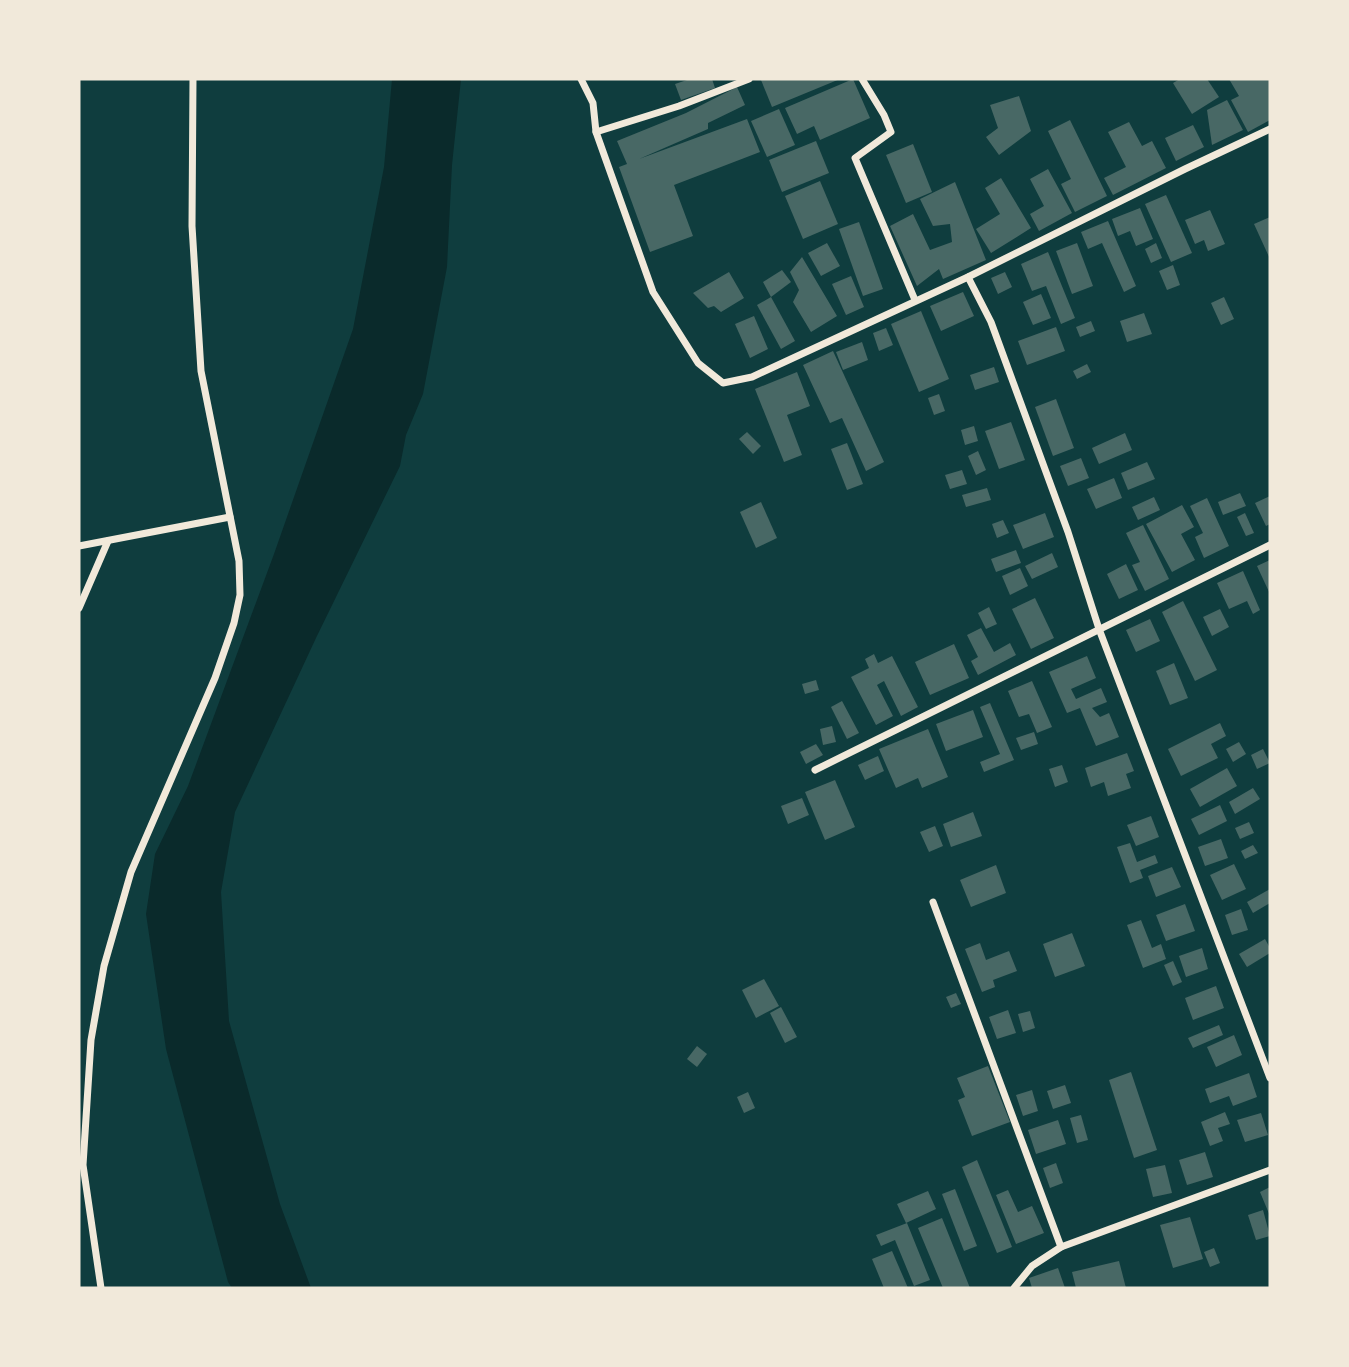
<svg xmlns="http://www.w3.org/2000/svg" width="1349" height="1367" font-family="Mulish,sans-serif">
<style>
.water{fill:#0a2a2b}
.building{fill:#486865}
.lines{fill:none;stroke-linecap:round;stroke-linejoin:round}
.minor{stroke:#f1e9da;stroke-width:7}
</style>
<rect width="100%" height="100%" fill="#0f3d3e"/>
<path class="water" d="M392 79H461L452 165 447 267 423 394 406 435 400 466 316 638 235 812 221 892 229 1021 280 1204 311 1288H232L228 1282 166 1049 146 914 155 854 188 786 274 554 353 329 384 167Z"/>
<g class="building">
<path d="M690 79H712L715 88 681 100 675 84Z"/>
<path d="M765 79H840L772 107 761 80Z"/>
<path d="M853 79 870 118 820 140 814 126 797 134 785 108Z"/>
<path d="M1180 79H1207L1219 97 1192 114 1173 83Z"/>
<path d="M1229 79H1270V120L1248 132 1231 100 1239 96Z"/>
<path d="M737 87 745 105 708 123V129L639 159 747 119 760 152 674 185 693 236 650 252 619 167 627 164 617 141 686 113Z"/>
<path d="M1019 96 1031 131 999 155 986 137 998 128 990 105Z"/>
<path d="M1227 100 1243 130 1212 145 1207 110Z"/>
<path d="M779 109 795 145 767 157 751 121Z"/>
<path d="M1070 120 1107 196 1075 212 1061 184 1071 179 1048 131Z"/>
<path d="M1129 122 1142 146 1152 141 1166 168 1113 195 1104 178 1126 167 1108 132Z"/>
<path d="M1193 125 1204 147 1176 161 1165 138Z"/>
<path d="M816 141 829 173 782 192 769 160Z"/>
<path d="M913 144 932 192 906 203 886 155Z"/>
<path d="M1048 169 1072 213 1039 231 1030 214 1044 206 1030 179Z"/>
<path d="M1001 178 1031 228 991 253 976 229 1000 214 985 188Z"/>
<path d="M820 181 838 224 803 239 785 196Z"/>
<path d="M955 182 986 260 943 279 939 269 917 286 890 226 913 214 930 250 952 242 950 224 933 226 920 199Z"/>
<path d="M1166 195 1192 253 1171 262 1145 204Z"/>
<path d="M1140 208 1153 239 1136 246 1130 231 1118 236 1112 219Z"/>
<path d="M1210 210 1225 244 1208 251 1204 240 1195 244 1185 220Z"/>
<path d="M1270 217V259L1254 224Z"/>
<path d="M1108 221 1136 286 1124 292 1102 243 1088 249 1081 232Z"/>
<path d="M859 222 883 289 863 296 839 229Z"/>
<path d="M827 243 840 266 821 276 808 253Z"/>
<path d="M1077 243 1093 286 1072 294 1056 251Z"/>
<path d="M1156 243 1162 258 1151 263 1145 249Z"/>
<path d="M1048 252 1075 318 1061 324 1046 286 1032 291 1021 264Z"/>
<path d="M802 257 837 316 811 332 793 302 799 290 790 272Z"/>
<path d="M1173 265 1180 285 1167 290 1159 271Z"/>
<path d="M782 270 791 282 771 297 763 282Z"/>
<path d="M729 272 744 298 721 312 714 306 708 308 693 293Z"/>
<path d="M1005 272 1012 287 998 294 991 278Z"/>
<path d="M851 276 864 307 846 315 832 284Z"/>
<path d="M963 292 974 316 941 331 930 306Z"/>
<path d="M1041 294 1051 318 1033 325 1023 302Z"/>
<path d="M771 297 795 341 781 349 757 305Z"/>
<path d="M1224 297 1234 319 1221 325 1211 303Z"/>
<path d="M921 311 949 379 919 392 891 324Z"/>
<path d="M1144 313 1152 334 1127 342 1120 321Z"/>
<path d="M754 316 768 349 750 358 735 324Z"/>
<path d="M1091 321 1095 331 1080 337 1076 327Z"/>
<path d="M1056 327 1065 351 1027 365 1018 341Z"/>
<path d="M886 328 893 345 879 351 873 333Z"/>
<path d="M862 342 868 360 843 370 836 352Z"/>
<path d="M833 351 884 462 866 471 842 418 830 423 803 365Z"/>
<path d="M1087 364 1091 372 1077 379 1073 371Z"/>
<path d="M994 367 999 382 975 390 970 375Z"/>
<path d="M797 372 810 406 787 415 802 455 784 462 755 389Z"/>
<path d="M939 394 945 411 934 415 928 398Z"/>
<path d="M1056 399 1074 448 1053 456 1035 407Z"/>
<path d="M1011 422 1025 460 999 469 985 431Z"/>
<path d="M974 426 978 441 965 445 961 430Z"/>
<path d="M747 432 761 446 753 454 739 439Z"/>
<path d="M1125 433 1132 450 1099 464 1092 448Z"/>
<path d="M847 443 863 484 847 490 831 449Z"/>
<path d="M978 451 986 470 976 475 968 456Z"/>
<path d="M1081 458 1089 478 1068 486 1060 466Z"/>
<path d="M1147 462 1155 479 1128 490 1121 473Z"/>
<path d="M962 470 967 484 950 489 945 475Z"/>
<path d="M1114 478 1122 498 1096 509 1087 489Z"/>
<path d="M987 488 991 500 966 507 962 495Z"/>
<path d="M1240 493 1246 506 1223 515 1218 502Z"/>
<path d="M1270 496V524L1266 526 1255 503Z"/>
<path d="M1154 497 1160 510 1138 520 1132 507Z"/>
<path d="M1207 498 1229 546 1204 558 1195 537 1203 533 1190 506Z"/>
<path d="M761 502 777 538 756 548 740 512Z"/>
<path d="M1182 505 1194 527 1181 534 1195 560 1172 572 1146 524Z"/>
<path d="M1045 513 1054 537 1023 549 1013 525Z"/>
<path d="M1245 513 1254 533 1246 536 1237 517Z"/>
<path d="M1003 520 1009 533 997 538 992 524Z"/>
<path d="M1143 525 1169 579 1145 591 1132 565 1140 562 1126 533Z"/>
<path d="M1016 550 1021 563 996 572 991 559Z"/>
<path d="M1052 553 1058 567 1032 579 1025 566Z"/>
<path d="M1270 560V594L1257 566Z"/>
<path d="M1126 564 1138 590 1119 599 1107 574Z"/>
<path d="M1020 568 1028 586 1010 595 1002 576Z"/>
<path d="M1243 571 1260 610 1253 614 1247 601 1229 609 1217 583Z"/>
<path d="M1035 598 1054 638 1031 649 1012 609Z"/>
<path d="M1183 601 1217 670 1195 681 1162 612Z"/>
<path d="M989 607 997 624 986 629 978 613Z"/>
<path d="M1220 609 1229 627 1212 636 1203 617Z"/>
<path d="M1150 619 1160 641 1136 652 1126 630Z"/>
<path d="M981 628 994 652 1010 643 1016 655 978 675 971 661 978 657 967 635Z"/>
<path d="M954 644 969 678 930 695 915 662Z"/>
<path d="M874 654 878 663 892 656 918 707 901 716 884 681 877 685 893 716 876 725 851 677 869 668 865 659Z"/>
<path d="M1087 656 1096 678 1071 689 1076 699 1101 688 1107 702 1092 708 1100 717 1109 713 1119 737 1096 746 1080 708 1067 713 1049 672Z"/>
<path d="M1174 663 1188 698 1170 705 1156 671Z"/>
<path d="M816 680 819 690 805 694 802 684Z"/>
<path d="M1032 681 1052 727 1037 733 1029 714 1019 717 1008 691Z"/>
<path d="M842 701 859 733 847 739 831 707Z"/>
<path d="M990 703 1014 760 984 772 980 762 1000 754 980 707Z"/>
<path d="M973 710 983 737 946 751 936 724Z"/>
<path d="M1220 723 1226 736 1211 744 1218 758 1181 776 1168 749Z"/>
<path d="M832 726 836 742 823 745 820 729Z"/>
<path d="M928 729 948 777 922 788 918 778 896 788 879 749Z"/>
<path d="M1034 732 1038 744 1021 750 1016 738Z"/>
<path d="M1239 742 1246 754 1233 762 1226 749Z"/>
<path d="M816 744 823 755 806 764 800 752Z"/>
<path d="M1263 749 1270 763 1257 769 1251 755Z"/>
<path d="M1127 753 1134 771 1126 774 1131 788 1108 796 1104 782 1091 787 1085 768Z"/>
<path d="M878 756 884 771 865 780 858 765Z"/>
<path d="M1062 765 1068 782 1055 787 1049 769Z"/>
<path d="M1227 768 1237 786 1200 807 1190 789Z"/>
<path d="M835 780 855 827 825 840 805 792Z"/>
<path d="M1253 788 1260 799 1235 814 1229 802Z"/>
<path d="M802 798 809 815 788 824 781 806Z"/>
<path d="M1220 805 1227 821 1199 835 1191 819Z"/>
<path d="M973 812 982 836 951 847 943 824Z"/>
<path d="M1151 816 1159 837 1136 846 1127 825Z"/>
<path d="M1249 822 1254 833 1240 839 1235 828Z"/>
<path d="M935 826 943 846 929 852 920 832Z"/>
<path d="M1221 839 1228 858 1205 866 1198 847Z"/>
<path d="M1130 843 1137 862 1155 855 1158 863 1140 870 1143 878 1130 883 1117 847Z"/>
<path d="M1253 845 1258 853 1245 859 1241 851Z"/>
<path d="M1234 864 1246 889 1222 900 1210 875Z"/>
<path d="M996 865 1006 893 971 907 960 880Z"/>
<path d="M1172 867 1181 887 1156 897 1148 876Z"/>
<path d="M1270 889V903L1253 913 1247 902Z"/>
<path d="M1185 904 1195 931 1166 941 1156 915Z"/>
<path d="M1241 909 1248 930 1232 935 1225 915Z"/>
<path d="M1141 920 1152 948 1161 944 1166 959 1143 968 1127 925Z"/>
<path d="M1072 933 1085 966 1055 977 1043 944Z"/>
<path d="M1265 939 1270 948V953L1247 967 1239 954Z"/>
<path d="M980 943 986 960 1009 951 1017 971 993 980 995 987 982 992 965 949Z"/>
<path d="M1202 948 1208 969 1186 977 1179 956Z"/>
<path d="M1173 961 1182 982 1173 986 1164 965Z"/>
<path d="M764 979 779 1006 756 1018 742 990Z"/>
<path d="M1216 986 1224 1008 1193 1020 1185 998Z"/>
<path d="M956 993 961 1004 951 1008 946 997Z"/>
<path d="M781 1007 797 1037 785 1043 770 1013Z"/>
<path d="M1008 1010 1016 1033 997 1039 989 1017Z"/>
<path d="M1030 1011 1035 1028 1023 1032 1018 1014Z"/>
<path d="M1219 1025 1223 1035 1193 1048 1188 1038Z"/>
<path d="M1234 1035 1242 1055 1216 1067 1207 1047Z"/>
<path d="M697 1046 707 1054 697 1067 687 1059Z"/>
<path d="M988 1066 1010 1122 972 1136 958 1100 965 1097 957 1078Z"/>
<path d="M1131 1072 1157 1150 1134 1158 1109 1080Z"/>
<path d="M1249 1073 1257 1097 1233 1106 1229 1096 1210 1103 1205 1089Z"/>
<path d="M1065 1085 1071 1103 1053 1109 1047 1091Z"/>
<path d="M1032 1090 1038 1111 1023 1116 1016 1095Z"/>
<path d="M748 1092 755 1108 744 1113 737 1097Z"/>
<path d="M1225 1112 1230 1124 1218 1128 1223 1141 1210 1146 1201 1122Z"/>
<path d="M1261 1113 1268 1135 1245 1142 1237 1120Z"/>
<path d="M1081 1115 1088 1140 1077 1143 1070 1118Z"/>
<path d="M1058 1120 1066 1144 1036 1154 1028 1130Z"/>
<path d="M1205 1152 1213 1177 1187 1185 1179 1160Z"/>
<path d="M977 1160 1012 1247 997 1253 962 1167Z"/>
<path d="M1056 1163 1063 1183 1050 1188 1043 1168Z"/>
<path d="M1165 1165 1172 1193 1153 1197 1146 1169Z"/>
<path d="M1270 1187V1216L1260 1192Z"/>
<path d="M955 1189 977 1246 964 1251 942 1194Z"/>
<path d="M1008 1190 1018 1212 1032 1206 1044 1233 1016 1244 996 1195Z"/>
<path d="M928 1191 936 1209 906 1223 897 1204Z"/>
<path d="M1263 1210 1270 1236 1256 1240 1248 1215Z"/>
<path d="M1190 1217 1203 1259 1173 1268 1160 1225Z"/>
<path d="M942 1218 970 1288H943L918 1228Z"/>
<path d="M907 1223 930 1280 914 1286 895 1240 881 1246 876 1235Z"/>
<path d="M1214 1248 1220 1263 1210 1267 1204 1252Z"/>
<path d="M892 1251 908 1288H884L872 1259Z"/>
<path d="M1119 1261 1126 1288H1076L1072 1272Z"/>
<path d="M1058 1268 1065 1288H1032L1029 1278Z"/>
</g>
<g class="lines">
<g class="minor">
<path d="M581 79 593 103 596 132 653 292 698 363 723 383 752 377 968 277 1185 169 1270 129"/>
<path d="M862 79 884 115 891 132 855 158 915 300"/>
<path d="M596 132 679 106 749 79"/>
<path d="M968 277 991 322 1068 532 1099 629 1270 1078"/>
<path d="M79 546 230 517"/>
<path d="M79 608 108 541"/>
<path d="M815 770 1270 545"/>
<path d="M933 902 1061 1247"/>
<path d="M101 1288 83 1165 91 1040 104 966 131 872 215 678 234 623 240 595 239 561 201 371 192 226 193 79"/>
<path d="M1014 1288 1032 1266 1061 1247 1270 1170"/>
</g>
</g>
<rect width="1349" height="1367" fill="none" stroke="#f1e9da" stroke-width="161"/>
</svg>
